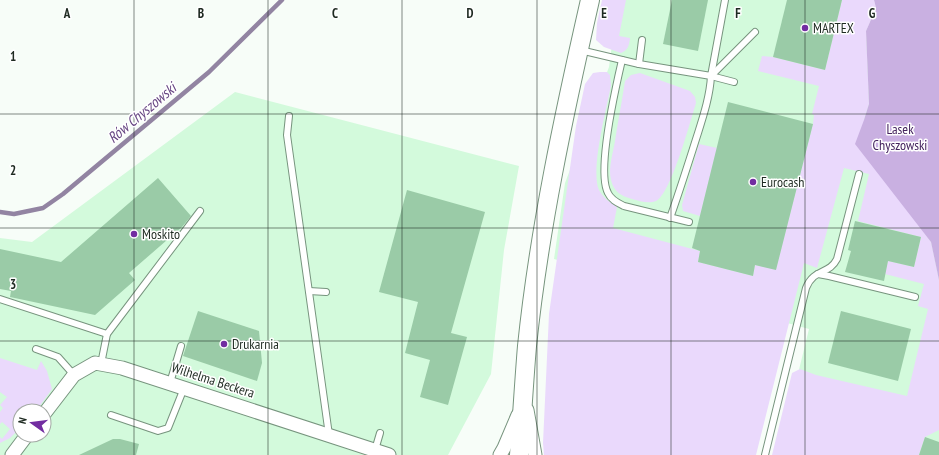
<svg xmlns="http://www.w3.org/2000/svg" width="939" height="455" font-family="'PT Sans Narrow',sans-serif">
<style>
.built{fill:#d3fadc;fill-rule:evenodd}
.green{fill:#ead9fc}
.forest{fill:#c9b0e1}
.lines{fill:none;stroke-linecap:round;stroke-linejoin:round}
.stream{stroke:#9284a2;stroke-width:4.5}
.building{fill:#9acba7}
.lane-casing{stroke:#77947e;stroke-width:8}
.street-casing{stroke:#77947e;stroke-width:15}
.secondary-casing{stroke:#77947e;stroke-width:20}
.lane{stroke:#fff;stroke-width:6}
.street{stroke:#fff;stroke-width:13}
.secondary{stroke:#fff;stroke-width:18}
.grid{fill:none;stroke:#1e2a21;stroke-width:1;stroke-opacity:0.55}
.poi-dot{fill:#722da1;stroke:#fff;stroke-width:1.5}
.labels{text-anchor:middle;stroke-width:3;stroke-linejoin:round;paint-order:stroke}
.poi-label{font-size:14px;fill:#1e2a21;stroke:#fff;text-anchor:start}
.park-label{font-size:14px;fill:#44235e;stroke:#fff}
.street-label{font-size:14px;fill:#1e2a21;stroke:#fff}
.water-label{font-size:15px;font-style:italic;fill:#664582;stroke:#fff}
.grid-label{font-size:13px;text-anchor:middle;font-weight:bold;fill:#1e2a21;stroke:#fff;stroke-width:3;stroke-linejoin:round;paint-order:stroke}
</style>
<rect width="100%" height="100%" fill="#f7fdf8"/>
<g class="built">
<path d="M618 0H874L866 31 869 104 911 214 931 242 939 280V455H778L809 329 554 259 565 183 609 67Z"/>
<path d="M235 92 519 166 504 250 491 374 448 455H0V238L32 242ZM20 411H44V435H20Z"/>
</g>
<g class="green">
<path d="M602 0H626L619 36 630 38C629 46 628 50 621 53L604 47 596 40 597 23Z"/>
<path d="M842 0H874L876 8 866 31 869 104 864 120 911 214 931 242 939 280V430L925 437 919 455H772L792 373 800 369 816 375 907 396 928 309 918 306 924 284 885 274 888 261 914 267 921 237 858 221 869 174 844 168 817 268 804 263 756 455H544L543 443 549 314 576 126 585 84 593 73 600 72H607L610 75 611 85C607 108 590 170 599 190 603 198 610 202 617 207L613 228 700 251 698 262 753 276 755 265 776 269 813 124 814 115 812 114 819 86 758 71 762 56 773 57 825 70Z"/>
<path d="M640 73 690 91 695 97 696 103C690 122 671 194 656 201 649 204 639 201 632 199 621 196 614 192 611 180 608 168 613 153 615 141 618 121 622 101 625 81L631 75Z"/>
<path d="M699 144 717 148 700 216 683 211 682 205Z"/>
<path d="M0 358 37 370 41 361 47 371 52 389 36 411H20V432L19 434 16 432 10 438 0 443V437L2 439 10 429 2 422 0 424V412L3 408 0 405 7 397 0 392Z"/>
</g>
<path class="forest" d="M874 0H939V280L931 242 855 144 864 120 869 104 866 31 876 8Z"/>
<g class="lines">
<path class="stream" d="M0 212 14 214 43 208 63 194 209 72 282 0"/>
</g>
<g class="building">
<path d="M672 0H708L698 51 663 44Z"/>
<path d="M787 0H842L825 70 773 57Z"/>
<path d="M728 102 813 124 776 270 755 265 753 276 698 262 700 251 692 248Z"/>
<path d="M158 178 191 216 182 227 129 273 135 280 95 315 10 297 11 291 0 289V249L61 262Z"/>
<path d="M407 190 485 212 451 333 467 337 448 405 420 397 430 360 405 353 418 302 379 292Z"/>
<path d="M855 221 921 237 914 267 888 261 884 281 845 272 851 251 848 250Z"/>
<path d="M198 311 259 331 262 363 257 381 183 356Z"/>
<path d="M841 311 911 329 898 381 828 363Z"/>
<path d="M925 437 939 442V455H919Z"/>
<path d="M113 439H120L139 444 136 455H79Z"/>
</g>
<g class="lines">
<g class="lane-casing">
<g id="lane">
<path d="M580 50 639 64 711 76 725 0"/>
<path d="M622 60C616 86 596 171 608 193 611 200 618 203 624 206L689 222"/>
<path d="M639 64 642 40"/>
<path d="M734 82 711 76 755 32"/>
<path d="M289 116 287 135 329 435"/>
<path d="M670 218C680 190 689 161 698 133 704 114 710 95 711 76"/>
<path d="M818 274 829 276 915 297"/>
<path d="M309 291 326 292"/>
<path d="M0 299 107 334"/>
<path d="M36 349 58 357 74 375"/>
<path d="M101 364 107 334 200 211"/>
<path d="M170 383 181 346"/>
<path d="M111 415 158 431 168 428 184 388"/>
<path d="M375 450 380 433"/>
<path d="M765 455 806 288C814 268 829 275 837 259L859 174"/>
</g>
</g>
<g class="street-casing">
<g id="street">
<path d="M527 410 535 455"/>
<path d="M44 414 74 375 95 363 122 368 389 455"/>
<path d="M12 455 27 435"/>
<path d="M500 455 504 448 518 415"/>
</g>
</g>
<g class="secondary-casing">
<path id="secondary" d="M519 455C522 419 524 382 527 346 539 230 564 114 590 0"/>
</g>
<use href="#lane" class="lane"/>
<use href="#street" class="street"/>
<use href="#secondary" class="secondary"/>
</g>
<path class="grid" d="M134 0V455M268 0V455M402 0V455M537 0V455M671 0V455M805 0V455M0 114H939M0 228H939M0 341H939"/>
<g class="poi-dot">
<circle cx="805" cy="28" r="4"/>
<circle cx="753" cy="182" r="4"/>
<circle cx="134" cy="234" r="4"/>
<circle cx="224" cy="344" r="4"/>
</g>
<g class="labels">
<g class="poi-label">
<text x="813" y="33">MARTEX</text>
<text x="761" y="187">Eurocash</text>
<text x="142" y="239">Moskito</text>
<text x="232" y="349">Drukarnia</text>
</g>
<g class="park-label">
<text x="900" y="134">Lasek<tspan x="900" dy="16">Chyszowski</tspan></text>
</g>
<g class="street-label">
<text transform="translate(213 380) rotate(18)" y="5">Wilhelma Beckera</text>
</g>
<g class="water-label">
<text transform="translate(142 113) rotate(-40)" y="5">Rów Chyszowski</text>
</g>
</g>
<g class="grid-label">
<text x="67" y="18">A</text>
<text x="201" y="18">B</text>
<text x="335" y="18">C</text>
<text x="470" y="18">D</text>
<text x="604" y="18">E</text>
<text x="738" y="18">F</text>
<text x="872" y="18">G</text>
<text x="13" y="61">1</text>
<text x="13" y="175">2</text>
<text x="13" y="289">3</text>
</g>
<g transform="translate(32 423) rotate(284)"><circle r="19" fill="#ffffff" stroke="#a5aaa6"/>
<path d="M0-3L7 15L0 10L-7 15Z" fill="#722da1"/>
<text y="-6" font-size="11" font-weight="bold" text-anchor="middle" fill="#1e2a21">N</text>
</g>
</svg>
